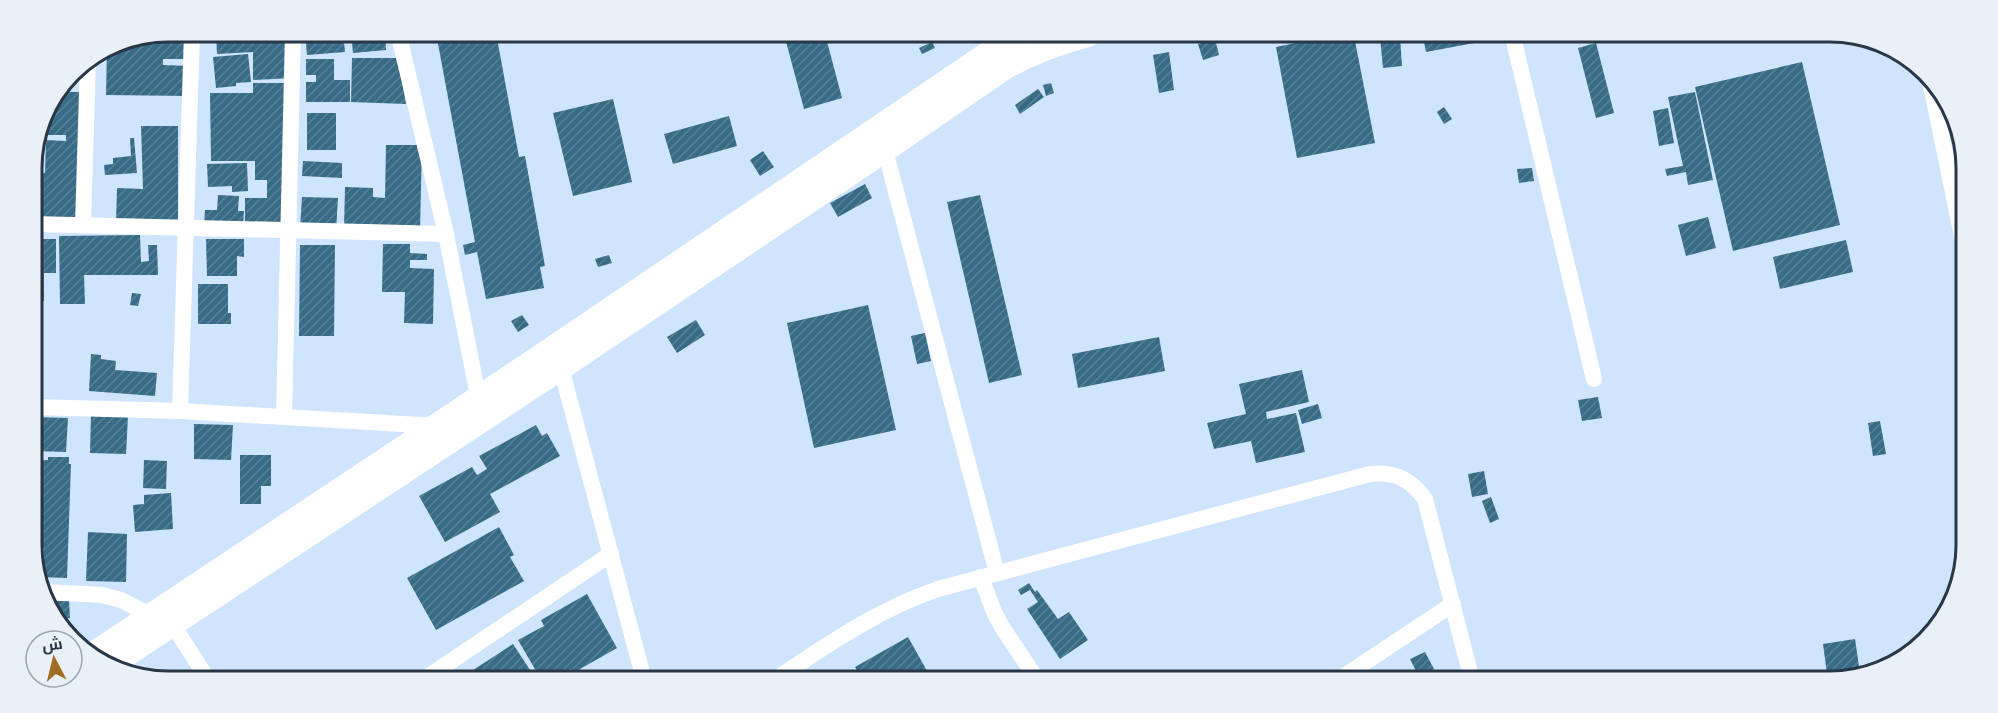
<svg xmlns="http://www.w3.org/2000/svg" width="1998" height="713" font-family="Barlow,Cairo,sans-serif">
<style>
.building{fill:url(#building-hatch)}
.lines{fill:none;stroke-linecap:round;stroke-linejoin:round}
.minor{stroke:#fff;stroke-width:16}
.secondary{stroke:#fff;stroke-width:24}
.rim{fill:none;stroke:#293747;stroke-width:3}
</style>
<defs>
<pattern id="building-hatch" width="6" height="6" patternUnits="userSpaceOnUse" patternTransform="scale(1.5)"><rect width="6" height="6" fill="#386b85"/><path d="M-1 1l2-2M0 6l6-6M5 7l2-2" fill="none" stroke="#5a8196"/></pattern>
</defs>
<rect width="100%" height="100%" fill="#cfe4fd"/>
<g class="building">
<path d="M168 32H184V59H163V65L190 66 189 96 106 95 107 47 116 42Z"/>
<path d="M216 32H290L293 78 253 80V52L217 54Z"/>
<path d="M305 32H343L345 52 307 55Z"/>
<path d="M351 32H385L386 50 353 53Z"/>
<path d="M436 33H496L519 157 525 156 545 266 540 267 544 288 486 299 477 252 465 255 463 245 475 242Z"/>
<path d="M784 34H825L842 98 804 109Z"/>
<path d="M1330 36H1354L1375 143 1297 158 1276 47Z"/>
<path d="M1380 37H1400L1402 66 1383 68Z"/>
<path d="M1423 37H1484L1485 41 1426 52Z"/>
<path d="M1215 39 1219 55 1203 60 1198 44Z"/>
<path d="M932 42 935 48 922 54 919 48Z"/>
<path d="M1596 43 1614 113 1596 118 1578 48Z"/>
<path d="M1169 52 1174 90 1159 93 1153 55Z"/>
<path d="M248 54 251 82 236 83V86L216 88 213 57Z"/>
<path d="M352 58H398L406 104 351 102Z"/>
<path d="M306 59H334V80H350V102H306V82H316V75H306Z"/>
<path d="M1802 62 1840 225 1733 251 1695 87Z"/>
<path d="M253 83H292L284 227H245V198H267V180H255V161H211L210 93H253Z"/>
<path d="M1051 83 1054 93 1046 96 1043 85Z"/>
<path d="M1038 89 1044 97 1020 114 1015 105Z"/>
<path d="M58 92H85L81 220 32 219V173H45L46 140 66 141V135H46L47 106Z"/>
<path d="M1695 92 1713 180 1688 185 1686 172 1667 176 1665 169 1683 166 1668 97Z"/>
<path d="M613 99 632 182 573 196 553 113Z"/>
<path d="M1444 107 1452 119 1444 124 1437 112Z"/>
<path d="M1668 108 1674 143 1659 146 1653 111Z"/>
<rect x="307" y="113" width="29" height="37"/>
<path d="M729 116 737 146 673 164 664 134Z"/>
<path d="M141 126H178V222H116L117 188 143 189Z"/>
<path d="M130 138H134L137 173 105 175 104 165 113 164V158L131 156Z"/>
<path d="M386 145H422L420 230 344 228 345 187 373 188V197L385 198Z"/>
<path d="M763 151 774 167 760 176 750 160Z"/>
<path d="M303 161 342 163V178L302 176Z"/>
<path d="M247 163 248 191 232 192V186L208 187 207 164Z"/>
<path d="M1532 168 1534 181 1519 183 1517 169Z"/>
<path d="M865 184 872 198 838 217 830 203Z"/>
<path d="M218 195 239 196 238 211H244L243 226 204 225 205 210H217Z"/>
<path d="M980 195 1022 375 989 383 947 202Z"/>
<path d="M302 197 338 198 336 231 300 229Z"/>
<path d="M1708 217 1716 248 1686 256 1678 225Z"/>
<path d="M140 235 141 262 149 261 148 245H157L158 275H84L85 304H60L59 236Z"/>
<path d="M32 239H56V273H44V301H33Z"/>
<path d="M206 239H244V257L237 256V276H207Z"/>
<path d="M1846 240 1853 272 1780 289 1773 257Z"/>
<path d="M383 244H410V253L427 254V260H410V268L434 269 433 324 404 323 405 292H382Z"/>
<path d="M300 245H335L334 336H299Z"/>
<path d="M609 255 612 263 598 267 595 259Z"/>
<path d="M198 284H228V313H231V324H198Z"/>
<path d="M132 293 141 294 138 306 130 305Z"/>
<path d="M868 305 896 430 814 448 787 323Z"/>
<path d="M522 315 529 325 518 332 511 321Z"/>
<path d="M696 320 705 335 677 353 667 337Z"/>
<path d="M925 333 931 361 917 364 911 336Z"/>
<path d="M1159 337 1165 371 1078 388 1072 354Z"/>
<path d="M91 354 101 355V359L116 361 115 370 157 373 155 396 89 391Z"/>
<path d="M1302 370 1309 402 1266 412 1267 419 1296 413 1305 452 1256 463 1251 441 1214 449 1207 423 1246 414 1239 384Z"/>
<path d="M1598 397 1602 418 1582 421 1578 400Z"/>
<path d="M1318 404 1322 418 1302 424 1298 410Z"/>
<path d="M91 414 128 416 126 454 90 453Z"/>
<path d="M33 417 68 418 66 452 33 451Z"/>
<path d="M1880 421 1886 454 1873 456 1868 423Z"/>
<path d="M194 424 233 425 231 460 194 459Z"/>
<path d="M536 425 542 436 547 433 560 456 490 494 500 512 445 542 419 496 472 467 477 475 487 469 479 456Z"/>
<path d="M240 455H271V486H261V504H240Z"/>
<path d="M48 457H69V464H71L67 578 37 577 34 571V556H44V548H37V537H34L33 461 48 460Z"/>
<path d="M144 460 167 461 166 489 143 488Z"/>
<path d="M1484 471 1488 494 1472 497 1468 474Z"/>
<path d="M171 493 173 529 135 532 133 505 144 504V495Z"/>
<path d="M1491 497 1499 519 1490 523 1482 501Z"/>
<path d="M499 527 514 555 510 557 524 581 436 630 407 578Z"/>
<path d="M88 532 127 534 126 582 86 581Z"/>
<path d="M1029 583 1035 592 1037 590 1058 619 1069 612 1088 640 1060 659 1027 609 1038 602 1030 590 1021 595 1018 590Z"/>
<path d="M587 594 617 648 573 673 571 669 559 676H539L518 640 544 626 541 620Z"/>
<path d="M69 600 70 618 58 619 49 601Z"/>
<path d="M908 637 931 678 861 677 855 667Z"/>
<path d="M1855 639 1860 673 1840 681H1828L1823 644Z"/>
<path d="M513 644 534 676H464Z"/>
<path d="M1425 652 1434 669 1419 677 1410 659Z"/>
</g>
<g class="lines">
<g class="minor">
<path d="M398 32 446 234 480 406"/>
<path d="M1513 37 1594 379"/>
<path d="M1929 76 1964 246"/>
<path d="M885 150 997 573"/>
<path d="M32 224 446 234"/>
<path d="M83 225 88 59"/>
<path d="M561 368 643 676"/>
<path d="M33 407 180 411 437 426"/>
<path d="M180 411 192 32"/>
<path d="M284 417 293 32"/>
<path d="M981 577 994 612 1002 627 1036 678"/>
<path d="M44 592 102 595 121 600 150 615"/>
<path d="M173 625 205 675"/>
<path d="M429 676 611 554"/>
<path d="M779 677C830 643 879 609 938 589L1370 474C1394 471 1411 479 1425 499L1472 680"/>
<path d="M1340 679 1453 604"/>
</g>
<g class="secondary">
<path d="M93 654 541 356 999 46 1017 35"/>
<path d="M111 665 561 368 885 150 1004 68C1031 53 1058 43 1088 35"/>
</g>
</g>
<path d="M0 0H1998V713H0ZM168 42H1830A126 126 0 0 1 1956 168V545A126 126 0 0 1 1830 671H168A126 126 0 0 1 42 545V168A126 126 0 0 1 168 42Z" fill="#e9f0f8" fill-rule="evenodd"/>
<path class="rim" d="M168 42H1830A126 126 0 0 1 1956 168V545A126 126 0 0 1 1830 671H168A126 126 0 0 1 42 545V168A126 126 0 0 1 168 42Z"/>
<g transform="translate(54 659) rotate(353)"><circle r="28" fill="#e9f0f8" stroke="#9ca6b1" stroke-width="1.5"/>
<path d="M0-4.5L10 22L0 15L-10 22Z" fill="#a06d23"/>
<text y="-9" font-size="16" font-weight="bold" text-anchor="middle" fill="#293747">ش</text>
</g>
</svg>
